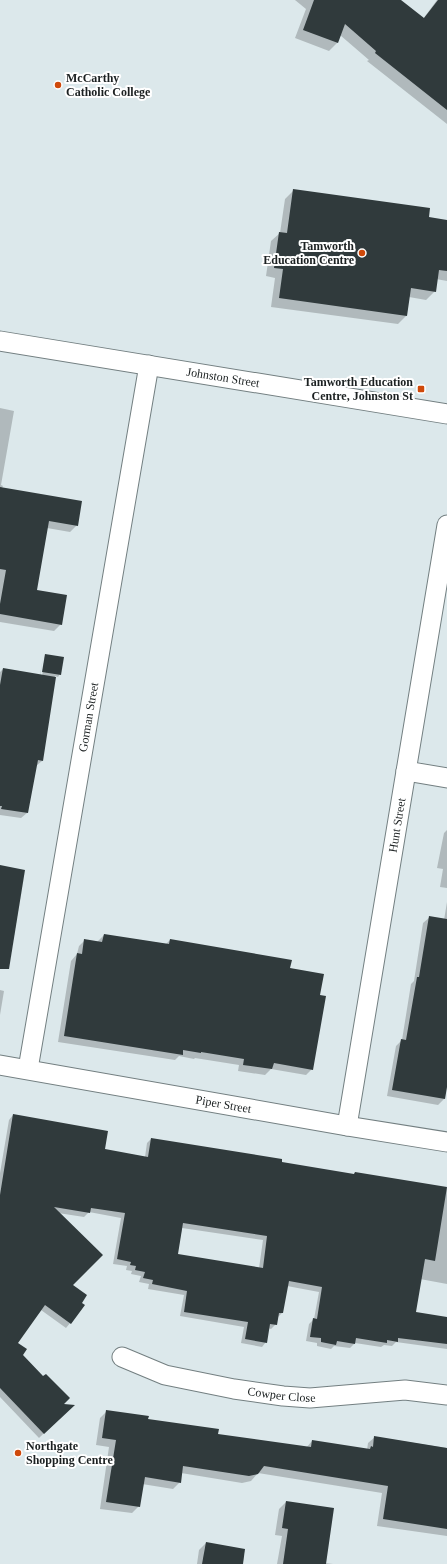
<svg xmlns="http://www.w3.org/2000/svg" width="447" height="1564" font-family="Georgia,serif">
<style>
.shadow{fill:#0003;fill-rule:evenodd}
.building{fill:#303a3c;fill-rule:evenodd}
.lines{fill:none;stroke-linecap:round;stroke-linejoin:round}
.street-casing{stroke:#737f81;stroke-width:21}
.street{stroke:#fff;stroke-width:19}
.poi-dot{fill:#cf490a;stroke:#fff;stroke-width:1.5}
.labels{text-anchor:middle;stroke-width:4;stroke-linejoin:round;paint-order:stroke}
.poi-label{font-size:12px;font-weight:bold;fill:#1b2021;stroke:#fff;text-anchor:start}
.street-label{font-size:12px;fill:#1b2021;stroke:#fff}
</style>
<rect width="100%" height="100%" fill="#dce8eb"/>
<g class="shadow">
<path d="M295 0H399L423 19 437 0H447V124L367 61 369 60 340 35 337 43 329 51 295 38 306 9Z"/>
<path d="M294 190 428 218 447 221V281L436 279 435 291 426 300 409 297 406 316 398 324 271 307 275 278 266 276 271 241 280 233 285 199Z"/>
<path d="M0 408 14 411 1 485 3 486 2 488 77 525 70 532 47 528 36 591 61 624 54 631 0 622Z"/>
<path d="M45 655 60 674 58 677 55 676 42 761 36 766 27 813 21 818 0 815V672L3 669 40 675 43 657 40 677H42Z"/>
<path d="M447 830V888L440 887 443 869 437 868 444 833Z"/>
<path d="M447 902V1086L444 1099 438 1105 387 1096 396 1046 402 1040 411 984 414 981 423 923 430 917 444 920Z"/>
<path d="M104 935 166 944 170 940 289 969 319 995 312 1069 306 1075 271 1069 265 1075 238 1071 239 1065 195 1058 194 1059 179 1056 175 1060 58 1042 71 961 77 954 79 946 85 940 97 942Z"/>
<path d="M0 990 4 991 0 1015Z"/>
<path d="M13 1115 104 1150 145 1157 147 1143 151 1139 280 1163 353 1175 355 1173 447 1188V1284L420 1279 415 1313 447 1318V1349L396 1342 392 1346 384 1345 381 1347 355 1343 350 1348 334 1346 331 1349 317 1346V1343L306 1341 309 1324 314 1319 319 1292 287 1286 282 1313 278 1317 276 1324 271 1329 268 1328 266 1342 262 1347 241 1343 244 1327 180 1316 184 1295 148 1289 149 1284 139 1282 141 1276 131 1274 132 1271 126 1270 127 1266 113 1264 121 1218 89 1212 84 1217 58 1213 72 1286 80 1303 84 1306 66 1328 41 1310 16 1343 22 1355 62 1405 72 1406 39 1438 0 1397V1173L9 1120ZM182 1228 263 1240 259 1268 177 1255Z"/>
<path d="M107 1411 217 1435 306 1448 312 1441 367 1450 368 1443 375 1437 447 1448V1536L377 1526 382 1493 258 1473 251 1481 242 1483 181 1473 180 1482 173 1489 142 1484 139 1506 132 1513 100 1509 109 1447 96 1445 100 1418Z"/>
<path d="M286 1502 325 1563 333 1564H277L282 1536 275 1535 279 1509Z"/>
<path d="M206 1543 242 1564H197L199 1550Z"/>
</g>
<g class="building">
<path d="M314 0H401L424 18 438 0H447V110L375 53 376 51 345 24 338 43 303 30Z"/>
<path d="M293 189 430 208 429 217 447 220V271L439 270 436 292 411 288 407 316 279 298 283 269 274 268 279 232 287 233Z"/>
<path d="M0 487 82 501 78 526 49 521 37 590 67 595 62 625 0 614V604L6 570 0 569Z"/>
<path d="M45 654 64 657 61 675 42 672Z"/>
<path d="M3 668 56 677 43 761 38 760 28 813 1 809 2 806H0V685Z"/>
<path d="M0 865 25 870 9 969H0Z"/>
<path d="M429 916 447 919V1087L445 1099 392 1090 401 1039 406 1040 417 977H419Z"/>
<path d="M104 934 169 944 170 939 292 960 290 968 324 974 320 995 326 996 313 1070 274 1063 272 1069 243 1065 244 1059 201 1052V1053L183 1050V1055L64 1036 77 953 82 954 84 939 102 942Z"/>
<path d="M13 1114 108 1131 105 1149 148 1157 151 1138 282 1159V1162L354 1174 355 1172 447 1187 435 1261 425 1259 416 1312 447 1317V1344L398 1338V1342L387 1340V1343L356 1338 355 1344 337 1341 336 1345 321 1342V1338L310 1337 313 1318 317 1319 322 1287 289 1281 283 1313H279L277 1325 270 1324 267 1343 245 1339 248 1322 184 1312 187 1291 152 1284 153 1280 143 1278 145 1272 135 1270 136 1266 130 1265 131 1262 117 1259 125 1213 91 1208 90 1213 54 1207 103 1255 73 1285 87 1295 82 1303 85 1305 71 1324 45 1305 18 1343 27 1349 23 1355 43 1376 46 1374 70 1398 64 1404 75 1405 44 1434 0 1388V1195ZM183 1223 267 1236 263 1268 178 1254Z"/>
<path d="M106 1410 149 1416 148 1419 219 1429 218 1434 311 1447 312 1440 370 1449 371 1446 373 1447 374 1436 447 1448V1529L383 1519 388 1486 264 1466 258 1474 249 1476 183 1466 181 1483 145 1477 140 1507 106 1502 116 1440 102 1438Z"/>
<path d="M286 1501 334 1508 326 1564H283L288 1529 282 1528Z"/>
<path d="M206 1542 245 1549 243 1564H202Z"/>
</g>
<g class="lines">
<g class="street-casing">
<g id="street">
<path id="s1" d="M0 341 447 414"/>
<path d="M406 771 447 778"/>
<path id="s2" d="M0 1065 347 1126 447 1142"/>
<path id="s3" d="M28 1069 149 365"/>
<path id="s4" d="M347 1126 447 525"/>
<path id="s5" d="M122 1357 165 1375 234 1389 283 1396 310 1398 405 1390 447 1395"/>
</g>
</g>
<use href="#street" class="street"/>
</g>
<g class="poi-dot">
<circle cx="58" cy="85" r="4"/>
<circle cx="362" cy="253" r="4"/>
<rect x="417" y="385" width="8" height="8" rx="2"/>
<circle cx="18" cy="1453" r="4"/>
</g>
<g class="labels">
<g class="poi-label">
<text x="66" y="82">McCarthy<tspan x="66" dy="14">Catholic College</tspan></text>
<text x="354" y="250" text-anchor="end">Tamworth<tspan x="354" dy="14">Education Centre</tspan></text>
<text x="413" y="386" text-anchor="end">Tamworth Education<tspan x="413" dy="14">Centre, Johnston St</tspan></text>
<text x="26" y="1450">Northgate<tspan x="26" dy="14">Shopping Centre</tspan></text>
</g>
<g class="street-label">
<text dy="4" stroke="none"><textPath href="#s1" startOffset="226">Johnston Street</textPath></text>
<text dy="4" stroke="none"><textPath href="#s3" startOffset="357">Gorman Street</textPath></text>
<text dy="4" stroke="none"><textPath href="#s4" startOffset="305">Hunt Street</textPath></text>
<text dy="4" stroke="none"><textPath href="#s2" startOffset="227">Piper Street</textPath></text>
<text dy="4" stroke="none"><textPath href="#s5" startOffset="165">Cowper Close</textPath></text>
</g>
</g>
</svg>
